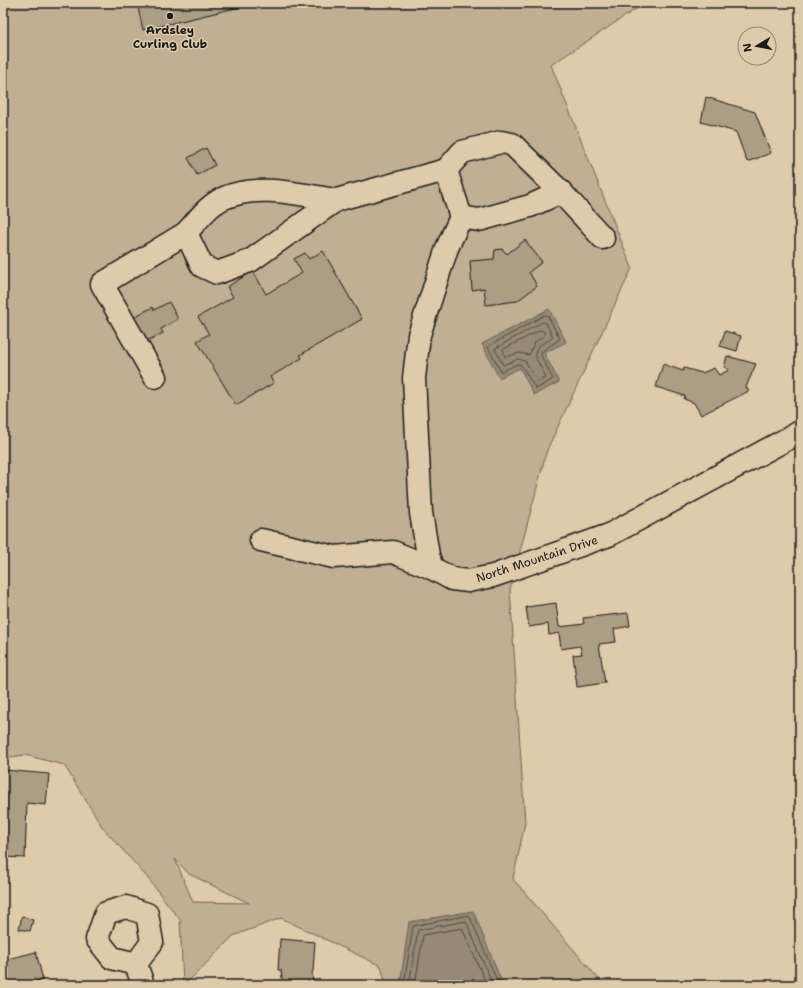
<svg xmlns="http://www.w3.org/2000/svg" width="803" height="988" font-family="'Shantell Sans',sans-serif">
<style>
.green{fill:#c0af92;stroke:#6e6657;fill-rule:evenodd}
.water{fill:#978a75;stroke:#665e51}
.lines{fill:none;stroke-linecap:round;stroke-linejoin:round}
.shore{stroke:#4d4840;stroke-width:1}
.building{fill:#ac9d85;stroke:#1c1c1c}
.minor-casing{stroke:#1c1c1c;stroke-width:25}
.minor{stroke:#dfcbaa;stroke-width:22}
.poi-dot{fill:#1c1c1c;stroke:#dfcbaa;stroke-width:1.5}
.labels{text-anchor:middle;stroke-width:3;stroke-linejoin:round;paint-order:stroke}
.poi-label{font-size:12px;font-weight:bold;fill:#1c1c1c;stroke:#dfcbaa}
.street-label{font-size:12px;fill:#1c1c1c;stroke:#dfcbaa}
</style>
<rect width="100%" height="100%" fill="#dfcbaa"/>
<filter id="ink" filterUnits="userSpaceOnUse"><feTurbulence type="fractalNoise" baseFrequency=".025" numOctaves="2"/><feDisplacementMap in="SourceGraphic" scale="8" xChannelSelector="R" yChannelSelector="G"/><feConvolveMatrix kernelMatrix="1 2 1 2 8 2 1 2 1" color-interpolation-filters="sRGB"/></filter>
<g filter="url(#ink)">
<path class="green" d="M3 3H645L551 65 632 268 547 450 510 589 525 823 513 879 604 985H386L381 966 281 918 233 936 185 985H183L180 920 146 876 103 828 64 765 25 755 3 758ZM175 859 189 874 249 903 193 902Z"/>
<g class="water">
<path d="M549 309 566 342 544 353 559 382 534 395 520 368 499 378 482 344Z"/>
<path d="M473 911 503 985H400L409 922Z"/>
</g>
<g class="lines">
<g class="shore">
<path d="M545 315 548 316 560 339 541 352V356L553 379 536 389 521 365 517 364 501 372 488 347Z"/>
<path d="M543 322 546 323 553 337C549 341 544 342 540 345 529 353 542 368 546 377L538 382 525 361 518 359 503 365 495 349Z"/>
<path d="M541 330 543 331 545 335 534 343 529 355 519 353 505 357 503 350Z"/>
<path d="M404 985 413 926 469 915 499 985"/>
<path d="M409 985 418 930 466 921 493 985"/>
<path d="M415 985 423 935 462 928 487 985"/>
</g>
</g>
<g class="building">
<path d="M137 3H257L143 30Z"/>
<path d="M706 97 755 112 771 153 747 162 736 132 701 122Z"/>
<path d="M206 148 215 165 197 175 188 158Z"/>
<path d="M525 240 542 262 529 272 537 286 517 301 486 305 484 288 472 290 470 261 494 259 495 250 502 249 507 254Z"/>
<path d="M323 251 362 319 300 355 302 358 270 377 274 383 236 405 197 341 209 334 198 317 233 297 227 287 253 271 266 294 302 273 294 259 305 253 309 259Z"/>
<path d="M169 302 178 319 161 329 163 333 145 342 132 318 153 307 154 310Z"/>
<path d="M725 331 741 336 737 351 720 346Z"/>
<path d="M727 356 756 364 746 387 749 391 701 415 694 403 684 399 685 396 656 387 663 364 683 371 684 368 702 373 714 368 719 375 729 370 724 367Z"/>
<path d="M556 603 559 627 584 624 583 618 628 613 630 626 614 629 616 642 599 644 605 683 577 687 573 655 582 654 580 646 561 649 559 633 549 635 548 624 529 627 526 607Z"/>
<path d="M4 770 49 774 46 805 27 803 25 858 3 857Z"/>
<path d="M22 916 33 920 30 931 19 929Z"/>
<path d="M280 939 315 942 313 971 312 972 313 985H283L281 970H278Z"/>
<path d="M36 952 43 980 29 983 30 985H6L3 972V960Z"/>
</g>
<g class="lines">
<g class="minor-casing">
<g id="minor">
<path d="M446 170 462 152 501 142 512 144 561 192 530 206 479 220 461 217"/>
<path d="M561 192 603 238"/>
<path d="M336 200C301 195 259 183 224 198 208 205 197 221 186 233L202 266 217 273 250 261 336 200 446 170 461 217 447 248 419 335 414 378 421 513 428 555 432 568 452 579 468 581 493 576 609 535 800 432"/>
<path d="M155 377 102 284 186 233"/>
<path d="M261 540 334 557 393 552 432 568"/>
<path d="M126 907 147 914 152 942 136 964 112 958 97 939 106 913Z"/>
<path d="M136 964 143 985"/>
</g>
</g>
<use href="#minor" class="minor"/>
</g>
</g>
<circle class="poi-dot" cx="170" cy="16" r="4"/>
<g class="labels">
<g class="poi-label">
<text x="170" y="34">Ardsley<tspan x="170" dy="14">Curling Club</tspan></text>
</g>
<g class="street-label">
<text transform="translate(537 559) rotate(-18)" y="4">North Mountain Drive</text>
</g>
</g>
<rect width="803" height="988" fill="none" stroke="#dfcbaa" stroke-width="16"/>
<rect x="8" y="8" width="787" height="972" fill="none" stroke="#1c1c1c" stroke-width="1.5" filter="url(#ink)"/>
<g transform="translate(757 46) rotate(260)"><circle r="19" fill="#dfcbaa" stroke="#918571"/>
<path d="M0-3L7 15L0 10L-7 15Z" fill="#1c1c1c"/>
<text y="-6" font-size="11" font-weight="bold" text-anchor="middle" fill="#1c1c1c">N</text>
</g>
</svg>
